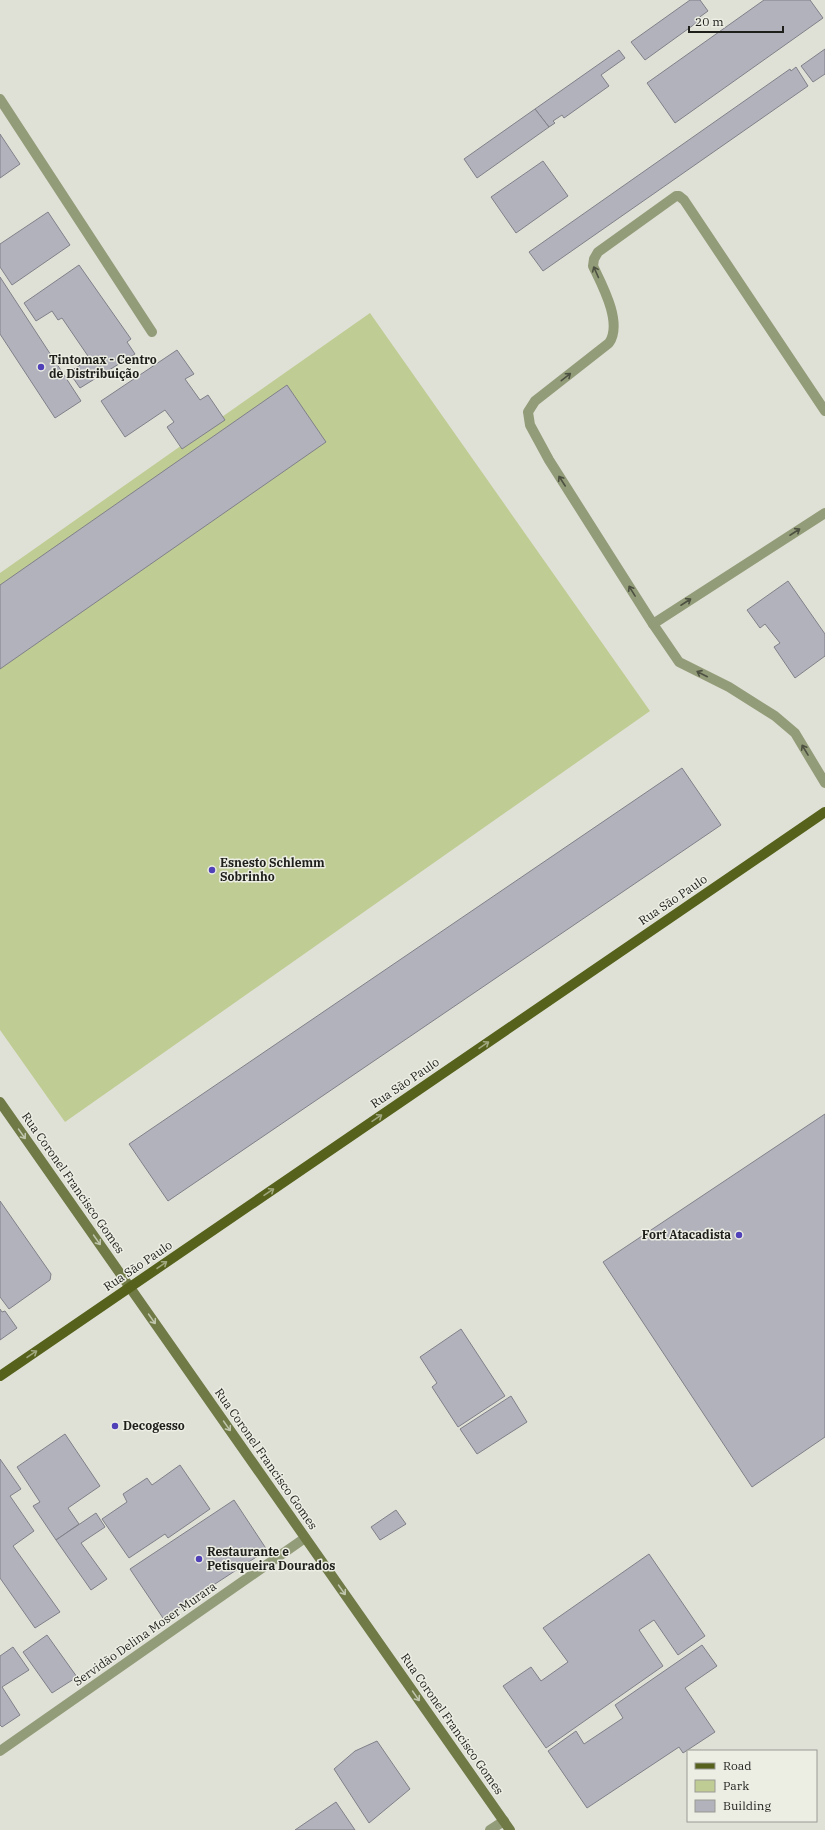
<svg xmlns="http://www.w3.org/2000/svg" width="825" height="1830" font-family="'IBM Plex Serif',serif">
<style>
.green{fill:#bfcc93}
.building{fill:#b1b2bb;stroke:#808089}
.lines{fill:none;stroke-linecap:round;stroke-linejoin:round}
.lane{stroke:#939c79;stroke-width:10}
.street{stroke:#939c79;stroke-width:10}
.secondary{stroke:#6f7a46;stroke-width:10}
.primary{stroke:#56621b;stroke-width:10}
.oneway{stroke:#4d5141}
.oneway2{stroke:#a1a880}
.oneway3{stroke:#c0c5ad}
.poi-dot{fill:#5041b8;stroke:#eceee4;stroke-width:1.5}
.labels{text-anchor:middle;stroke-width:3;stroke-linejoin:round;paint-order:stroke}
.poi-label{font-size:12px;font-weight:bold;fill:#1e1f1b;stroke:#eceee4;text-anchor:start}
.street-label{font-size:12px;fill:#1e1f1b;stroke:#eceee4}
</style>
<rect width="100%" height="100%" fill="#dfe1d7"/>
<path class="green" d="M370 313 650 711 65 1122 0 1030V573Z"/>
<g class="building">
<path d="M690 0H700L708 11 697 19 699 21 645 60 631 42Z"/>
<path d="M764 0H810L823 18 675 123 647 83Z"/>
<path d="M825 49V74L813 82 801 66Z"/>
<path d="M619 50 625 58 601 75 609 86 564 118 562 115 553 121 555 123 549 127 535 109Z"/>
<path d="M796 67 808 86 543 271 529 252 790 69 791 71Z"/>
<path d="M535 109 549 127 477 178 464 159Z"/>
<path d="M0 134 20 164 0 178Z"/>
<path d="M543 161 568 196 516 233 491 197Z"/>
<path d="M48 212 70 245 12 285 0 267V244Z"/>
<path d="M79 265 131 339 127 342 135 354 80 388 69 372 90 359 62 318 58 320 52 311 36 321 24 303Z"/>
<path d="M0 277 81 401 55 418 0 334Z"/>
<path d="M177 350 194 374 185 379 200 400 208 395 225 420 182 449 167 427 174 422 165 410 125 437 101 401Z"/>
<path d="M287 385 326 442 0 669V585Z"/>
<path d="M788 581 825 634V656L795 678 774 647 780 643 765 624 760 628 747 610Z"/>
<path d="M682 768 721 825 168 1201 129 1144Z"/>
<path d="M825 1114V1437L752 1487 603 1262Z"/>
<path d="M0 1201 51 1274 50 1280 9 1309 0 1297Z"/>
<path d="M0 1309 2 1312 5 1311 17 1328 0 1340Z"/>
<path d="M461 1329 505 1396 458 1427 432 1387 437 1383 420 1357Z"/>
<path d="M511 1396 527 1422 477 1454 460 1429Z"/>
<path d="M65 1434 100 1486 68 1508 79 1524 56 1540 33 1506 40 1502 17 1467Z"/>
<path d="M0 1459 21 1489 10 1496 34 1531 13 1546 60 1612 35 1628 0 1578Z"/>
<path d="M180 1465 210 1509 168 1538 165 1534 129 1558 102 1519 127 1502 123 1494 147 1478 152 1485Z"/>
<path d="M234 1500 267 1550 163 1618 130 1569Z"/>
<path d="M396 1510 406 1524 380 1540 371 1527Z"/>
<path d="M96 1513 105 1527 81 1543 107 1579 91 1590 56 1540Z"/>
<path d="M649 1554 705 1636 678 1655 654 1620 639 1630 663 1666 546 1748 503 1686 531 1667 541 1681 568 1662 543 1628Z"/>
<path d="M47 1635 77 1677 52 1693 23 1652Z"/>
<path d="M702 1645 717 1666 685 1688 715 1732 683 1753 679 1747 587 1808 548 1751 576 1731 584 1744 623 1718 615 1705Z"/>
<path d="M13 1647 29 1670 2 1687 20 1715 2 1727 0 1725V1656Z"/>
<path d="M377 1741 410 1789 369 1823 334 1769 355 1751Z"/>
<path d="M336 1802 355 1830H295Z"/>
</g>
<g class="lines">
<g class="lane">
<path d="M825 411 684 200 679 196H676L598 252 594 259 593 266C602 285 623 323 609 343L535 401 528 412 530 425 549 460 653 624 679 662 729 687 775 716 795 733 825 783"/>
<path d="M653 624 825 513"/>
</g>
<g class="street">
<path d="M0 99 152 332"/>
<path d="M0 1751 305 1538"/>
<path d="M490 1830 504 1821"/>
</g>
<path class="secondary" d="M0 1102 510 1830"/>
<path class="primary" d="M0 1376 825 812"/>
</g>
<defs><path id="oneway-shaft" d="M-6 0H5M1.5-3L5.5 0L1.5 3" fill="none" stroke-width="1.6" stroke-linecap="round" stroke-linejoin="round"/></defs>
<g class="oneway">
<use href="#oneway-shaft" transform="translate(596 272) rotate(-114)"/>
<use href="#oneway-shaft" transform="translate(566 377) rotate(-38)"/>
<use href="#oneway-shaft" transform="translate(562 481) rotate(-123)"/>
<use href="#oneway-shaft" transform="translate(795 532) rotate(-33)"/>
<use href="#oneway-shaft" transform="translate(632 591) rotate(-122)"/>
<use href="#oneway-shaft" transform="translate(686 602) rotate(-33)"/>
<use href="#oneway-shaft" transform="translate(702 674) rotate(-153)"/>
<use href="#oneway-shaft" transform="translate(805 750) rotate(-121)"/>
</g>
<g class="oneway2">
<use href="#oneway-shaft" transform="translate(484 1045) rotate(-34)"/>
<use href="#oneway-shaft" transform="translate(377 1118) rotate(-34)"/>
<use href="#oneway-shaft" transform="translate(269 1192) rotate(-34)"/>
<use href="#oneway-shaft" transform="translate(162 1265) rotate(-35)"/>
<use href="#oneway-shaft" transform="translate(32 1354) rotate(-34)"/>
</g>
<g class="oneway3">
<use href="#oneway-shaft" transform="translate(22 1134) rotate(55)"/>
<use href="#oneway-shaft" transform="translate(97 1240) rotate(55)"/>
<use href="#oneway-shaft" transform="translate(152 1319) rotate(55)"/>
<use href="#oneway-shaft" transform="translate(227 1426) rotate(55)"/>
<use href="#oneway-shaft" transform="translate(342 1590) rotate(55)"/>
<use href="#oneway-shaft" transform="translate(416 1696) rotate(55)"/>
</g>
<g class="poi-dot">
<circle cx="41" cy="367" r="4"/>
<circle cx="212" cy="870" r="4"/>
<circle cx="739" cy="1235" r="4"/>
<circle cx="115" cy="1426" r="4"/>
<circle cx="199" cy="1559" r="4"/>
</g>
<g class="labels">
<g class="poi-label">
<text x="49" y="364">Tintomax - Centro<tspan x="49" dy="14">de Distribuição</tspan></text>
<text x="220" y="867">Esnesto Schlemm<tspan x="220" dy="14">Sobrinho</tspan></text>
<text x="731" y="1239" text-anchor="end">Fort Atacadista</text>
<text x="123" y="1430">Decogesso</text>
<text x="207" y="1556">Restaurante e<tspan x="207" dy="14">Petisqueira Dourados</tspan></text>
</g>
<g class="street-label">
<text transform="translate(673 900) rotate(-34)" y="4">Rua São Paulo</text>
<text transform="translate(405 1083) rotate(-34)" y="4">Rua São Paulo</text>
<text transform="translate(73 1183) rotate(55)" y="4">Rua Coronel Francisco Gomes</text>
<text transform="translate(138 1266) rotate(-34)" y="4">Rua São Paulo</text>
<text transform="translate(266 1459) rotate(55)" y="4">Rua Coronel Francisco Gomes</text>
<text transform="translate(145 1634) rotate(-35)" y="4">Servidão Delina Moser Murara</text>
<text transform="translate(452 1724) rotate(55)" y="4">Rua Coronel Francisco Gomes</text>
</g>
</g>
<rect x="687" y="1750" width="130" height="72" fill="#eceee4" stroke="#9a9b94"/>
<rect x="695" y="1763" width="20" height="6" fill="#56621b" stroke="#9a9b94"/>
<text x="723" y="1770" font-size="12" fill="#1e1f1b">Road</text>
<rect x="695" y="1780" width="20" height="12" fill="#bfcc93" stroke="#9a9b94"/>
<text x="723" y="1790" font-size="12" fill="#1e1f1b">Park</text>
<rect x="695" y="1800" width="20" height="12" fill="#b1b2bb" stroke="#9a9b94"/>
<text x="723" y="1810" font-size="12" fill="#1e1f1b">Building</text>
<path d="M689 26v6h94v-6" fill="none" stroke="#1e1f1b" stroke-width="2"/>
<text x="695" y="26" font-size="12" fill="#1e1f1b" stroke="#eceee4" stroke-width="3" paint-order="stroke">20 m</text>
</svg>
